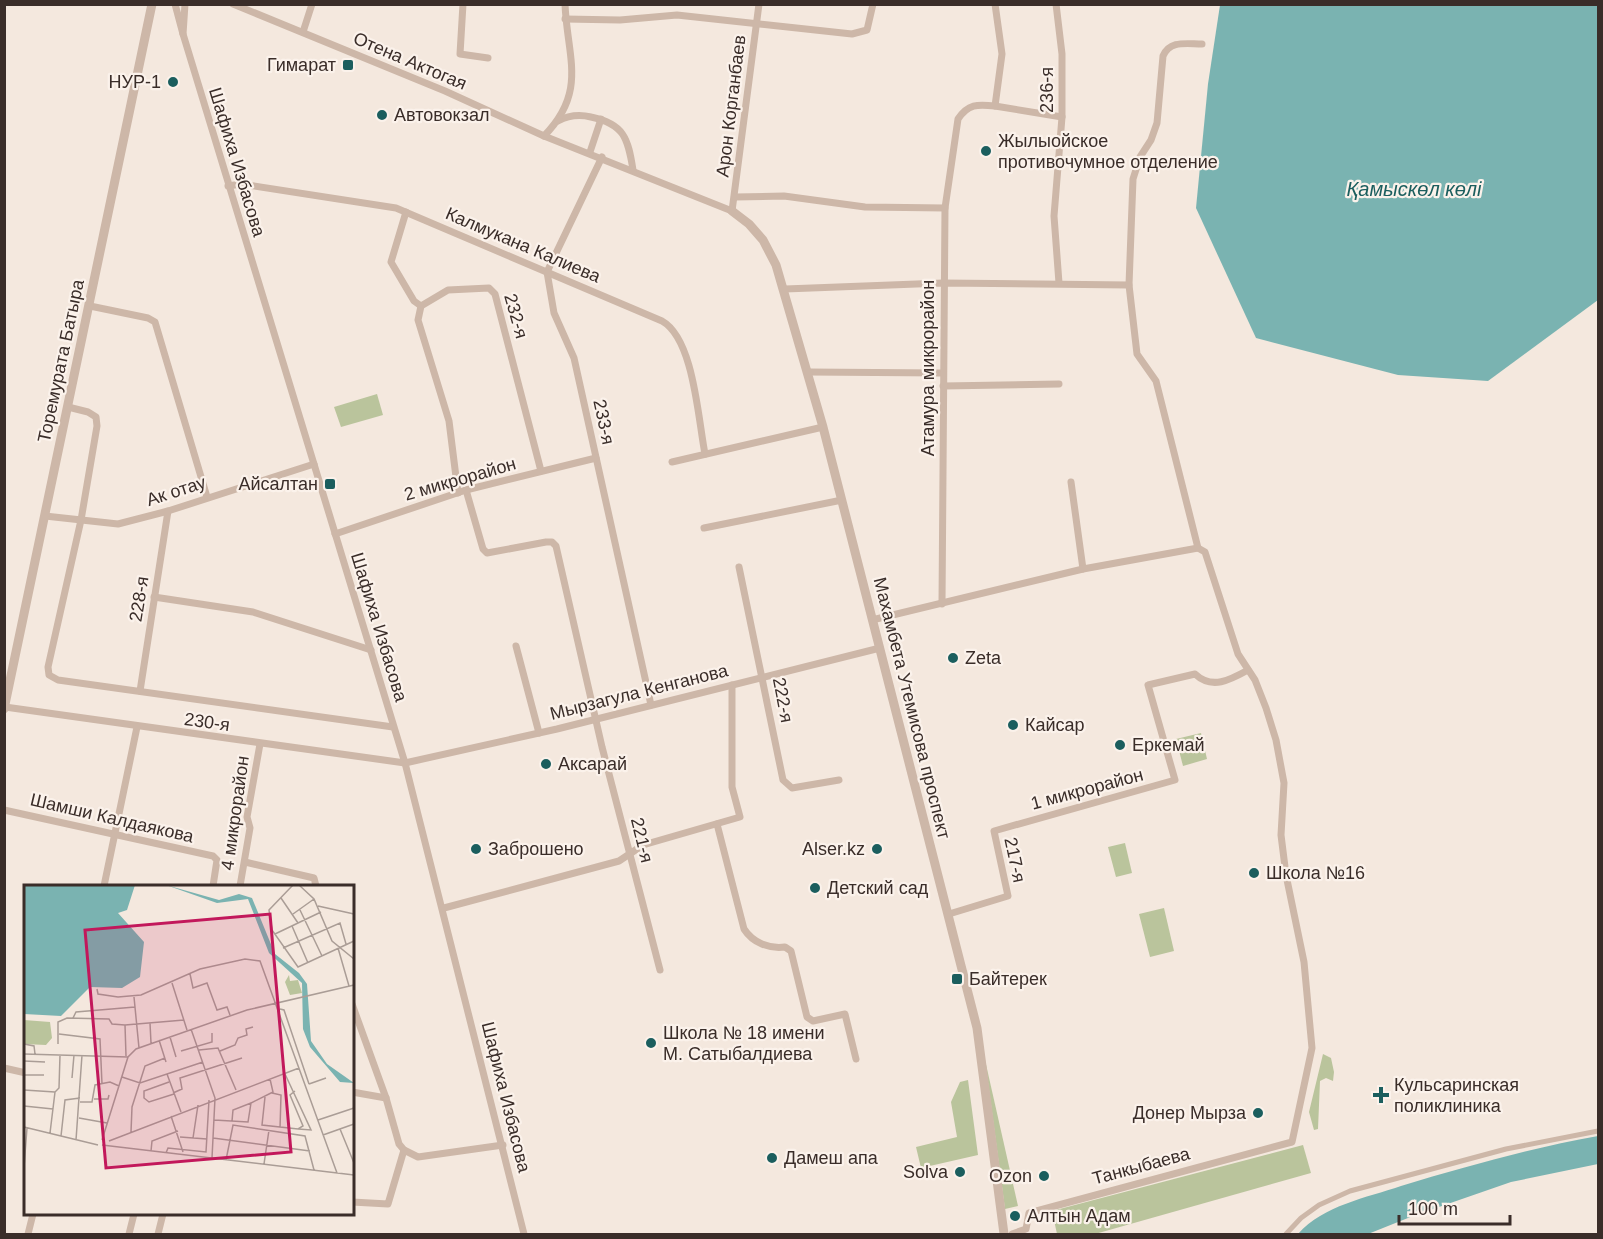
<svg xmlns="http://www.w3.org/2000/svg" width="1603" height="1239" font-family="Arial,sans-serif">
<style>
.green{fill:#bac49c}
.water{fill:#7ab3b1}
.lines{fill:none;stroke-linecap:round;stroke-linejoin:round}
.pedestrian{stroke:#cdb7a8;stroke-width:5}
.minor{stroke:#cdb7a8;stroke-width:7}
.tertiary{stroke:#cdb7a8;stroke-width:9}
.poi-dot{fill:#1b5e5e;stroke:#fbf2eb;stroke-width:2}
.labels{text-anchor:middle;stroke-width:4.5;stroke-linejoin:round;paint-order:stroke}
.street-label{font-size:18px;fill:#3a2d29;stroke:#fbf2eb}
.poi-label{font-size:18px;fill:#3a2d29;stroke:#fbf2eb;text-anchor:start}
.water-label{font-size:20px;font-style:italic;fill:#1b5e5e;stroke:#fbf2eb}
.inset-road{fill:none;stroke:#aa9d96;stroke-width:1.5}
.view{fill:#c2185b;fill-opacity:0.15;stroke:#c2185b;stroke-width:3}
.inset-edge{fill:none;stroke:#3a2d29;stroke-width:3}
</style>
<rect width="100%" height="100%" fill="#f4e8de"/>
<g class="green">
<path d="M377 394 383 415 341 427 334 407Z"/>
<path d="M1201 733 1207 759 1183 766 1176 739Z"/>
<path d="M1125 843 1132 873 1116 877 1108 847Z"/>
<path d="M1164 908 1174 951 1150 957 1139 914Z"/>
<path d="M1323 1054 1331 1058 1334 1072 1333 1081 1326 1078 1320 1081 1318 1129 1314 1130 1309 1112Z"/>
<path d="M985 1060 1018 1206 1005 1209Z"/>
<path d="M968 1080 978 1155 921 1168 916 1147 957 1137 951 1102 960 1082Z"/>
<path d="M1303 1145 1311 1173 1095 1234H1057L1052 1211Z"/>
</g>
<g class="water">
<path d="M1220 5H1598V300L1488 381 1398 375 1256 338 1196 208 1208 84Z"/>
<path d="M1598 1136V1164L1511 1182 1413 1216 1368 1234H1298C1324 1205 1366 1198 1401 1186 1467 1166 1531 1148 1598 1136Z"/>
</g>
<g class="lines">
<path class="pedestrian" d="M1286 1234 1301 1218 1319 1205 1350 1191 1506 1149 1598 1131"/>
<g class="minor">
<path d="M175 4 183 34 185 4"/>
<path d="M233 4 445 91 544 136 732 211 759 4"/>
<path d="M463 4 460 54 488 58"/>
<path d="M1056 4 1062 54V117L1054 216 1059 283"/>
<path d="M565 19 620 20 677 15 852 34 867 30 873 4"/>
<path d="M303 32 312 4"/>
<path d="M183 34 405 763 524 1234"/>
<path d="M995 106 1062 117"/>
<path d="M558 121C569 115 579 114 591 117 624 124 628 138 633 170"/>
<path d="M544 136C588 91 567 57 565 4"/>
<path d="M590 152 601 119"/>
<path d="M602 157 547 272 554 313 574 358 651 705"/>
<path d="M228 186 241 184 396 208 662 321C694 339 698 419 705 454"/>
<path d="M735 197 784 196 865 207 945 208"/>
<path d="M406 212 391 262 414 301 421 306"/>
<path d="M785 289 943 283 1129 285"/>
<path d="M90 306 148 318 155 322 207 497"/>
<path d="M808 372 942 373"/>
<path d="M943 386 1059 384"/>
<path d="M68 407 88 412 96 417 97 426 81 520 48 667 49 675 58 680 393 727"/>
<path d="M672 462 823 427"/>
<path d="M1071 482 1083 569"/>
<path d="M466 490 483 549 487 553 546 542H552L556 546 602 747 660 970"/>
<path d="M458 493 449 421 418 320 421 306 448 290 489 288 495 294 541 471"/>
<path d="M45 516 118 524 168 511 314 464"/>
<path d="M704 528 842 500"/>
<path d="M335 534 466 490 596 458"/>
<path d="M739 567 783 780 792 788 839 780"/>
<path d="M154 597 253 612 371 650"/>
<path d="M942 604 945 208 958 119C968 104 977 104 995 106L1002 54 995 4"/>
<path d="M872 620 1083 569 1198 548"/>
<path d="M516 646 539 733"/>
<path d="M140 691 168 511"/>
<path d="M5 707 405 763 557 729 880 648"/>
<path d="M4 810 213 856 217 860 213 886"/>
<path d="M717 824 744 929C753 943 769 949 785 947L791 951 807 1017 813 1021 845 1014 856 1059"/>
<path d="M245 862 314 878 316 886"/>
<path d="M104 886 137 727"/>
<path d="M240 886 250 828 247 817 260 744"/>
<path d="M444 908 619 861 643 845 740 817 732 787V685"/>
<path d="M949 914 1008 896 994 831 1175 780 1148 685 1195 674C1212 690 1230 680 1248 670"/>
<path d="M352 1004 386 1098 399 1144 404 1150 418 1157 503 1145"/>
<path d="M4 1068 26 1073"/>
<path d="M352 1092 386 1098"/>
<path d="M352 1202 388 1204 404 1150"/>
<path d="M28 1234 33 1214"/>
<path d="M129 1234 134 1214"/>
<path d="M158 1234 163 1214"/>
<path d="M1012 1234 1026 1229 1029 1213 1292 1142 1312 1048 1304 962 1286 875 1281 835 1284 783 1276 740 1266 708 1255 680 1238 654 1205 552 1198 548 1156 381 1137 354 1129 285 1133 179 1140 157 1151 140 1157 123 1163 56C1170 40 1186 44 1202 44"/>
</g>
<g class="tertiary">
<path d="M732 211 749 224 763 240 776 265 823 427 977 1028 1004 1234"/>
<path d="M4 709 152 4"/>
</g>
</g>
<g class="poi-dot">
<rect x="342" y="59" width="12" height="12" rx="3"/>
<circle cx="173" cy="82" r="6"/>
<circle cx="382" cy="115" r="6"/>
<circle cx="986" cy="151" r="6"/>
<rect x="324" y="478" width="12" height="12" rx="3"/>
<circle cx="953" cy="658" r="6"/>
<circle cx="1013" cy="725" r="6"/>
<circle cx="1120" cy="745" r="6"/>
<circle cx="546" cy="764" r="6"/>
<circle cx="476" cy="849" r="6"/>
<circle cx="877" cy="849" r="6"/>
<circle cx="1254" cy="873" r="6"/>
<circle cx="815" cy="888" r="6"/>
<rect x="951" y="973" width="12" height="12" rx="3"/>
<circle cx="651" cy="1043" r="6"/>
<path d="M1378 1086h6v6h6v6h-6v6h-6v-6h-6v-6h6z"/>
<circle cx="1258" cy="1113" r="6"/>
<circle cx="772" cy="1158" r="6"/>
<circle cx="960" cy="1172" r="6"/>
<circle cx="1044" cy="1176" r="6"/>
<circle cx="1015" cy="1216" r="6"/>
</g>
<g class="labels">
<g class="street-label">
<text transform="translate(410 61) rotate(23)" y="6">Отена Актогая</text>
<text transform="translate(1047 90) rotate(-90)" y="6">236-я</text>
<text transform="translate(731 106) rotate(-83)" y="6">Арон Корганбаев</text>
<text transform="translate(237 162) rotate(73)" y="6">Шафиха Избасова</text>
<text transform="translate(523 245) rotate(23)" y="6">Калмукана Калиева</text>
<text transform="translate(516 316) rotate(74)" y="6">232-я</text>
<text transform="translate(61 361) rotate(-78)" y="6">Торемурата Батыра</text>
<text transform="translate(928 368) rotate(-90)" y="6">Атамура микрорайон</text>
<text transform="translate(604 422) rotate(78)" y="6">233-я</text>
<text transform="translate(460 479) rotate(-16)" y="6">2 микрорайон</text>
<text transform="translate(176 491) rotate(-18)" y="6">Ак отау</text>
<text transform="translate(139 599) rotate(-81)" y="6">228-я</text>
<text transform="translate(379 627) rotate(73)" y="6">Шафиха Избасова</text>
<text transform="translate(639 692) rotate(-14)" y="6">Мырзагула Кенганова</text>
<text transform="translate(783 700) rotate(79)" y="6">222-я</text>
<text transform="translate(912 708) rotate(76)" y="6">Махамбета Утемисова проспект</text>
<text transform="translate(207 722) rotate(8)" y="6">230-я</text>
<text transform="translate(1087 789) rotate(-15)" y="6">1 микрорайон</text>
<text transform="translate(235 813) rotate(-82)" y="6">4 микрорайон</text>
<text transform="translate(112 818) rotate(13)" y="6">Шамши Калдаякова</text>
<text transform="translate(642 840) rotate(76)" y="6">221-я</text>
<text transform="translate(1015 860) rotate(78)" y="6">217-я</text>
<text transform="translate(506 1097) rotate(76)" y="6">Шафиха Избасова</text>
<text transform="translate(1141 1166) rotate(-15)" y="6">Танкыбаева</text>
</g>
<g class="poi-label">
<text x="336" y="71" text-anchor="end">Гимарат</text>
<text x="161" y="88" text-anchor="end">НУР-1</text>
<text x="394" y="121">Автовокзал</text>
<text x="998" y="147">Жылыойское<tspan x="998" dy="21">противочумное отделение</tspan></text>
<text x="318" y="490" text-anchor="end">Айсалтан</text>
<text x="965" y="664">Zeta</text>
<text x="1025" y="731">Кайсар</text>
<text x="1132" y="751">Еркемай</text>
<text x="558" y="770">Аксарай</text>
<text x="488" y="855">Заброшено</text>
<text x="865" y="855" text-anchor="end">Alser.kz</text>
<text x="1266" y="879">Школа №16</text>
<text x="827" y="894">Детский сад</text>
<text x="969" y="985">Байтерек</text>
<text x="663" y="1039">Школа № 18 имени<tspan x="663" dy="21">М. Сатыбалдиева</tspan></text>
<text x="1394" y="1091">Кульсаринская<tspan x="1394" dy="21">поликлиника</tspan></text>
<text x="1246" y="1119" text-anchor="end">Донер Мырза</text>
<text x="784" y="1164">Дамеш апа</text>
<text x="948" y="1178" text-anchor="end">Solva</text>
<text x="1032" y="1182" text-anchor="end">Ozon</text>
<text x="1027" y="1222">Алтын Адам</text>
</g>
<g class="water-label">
<text x="1414" y="196">Қамыскөл көлі</text>
</g>
</g>
<g transform="translate(24 885)">
<rect width="330" height="330" fill="#f4e8de"/>
<path d="M265 90 266 96 274 95 278 108 266 110 261 97ZM0 135 26 137 28 153 22 160 0 159Z" fill="#bac49c"/>
<path d="M0 0H111L103 25 94 28 120 57 116 92 98 103 66 102 37 131 0 129ZM142 0 195 15 215 9 228 13 251 69 275 88 283 99 287 156 303 179 330 198 316 197 286 162 279 144 278 98 245 68 224 14 193 18Z" fill="#7ab3b1"/>
<path class="inset-road" d="M269 0 245 25 248 45 274 82 330 56M275 0 290 14 308 56 330 74M257 13 274 38M294 21 330 29M276 25 298 71M269 29 290 14M268 41 284 78M251 49 297 27M259 63 316 38 322 59M314 63 325 101M166 89 169 103 183 98 193 125 203 122 206 130M148 98 163 145M73 104 74 109 94 112 117 110 176 84 221 74 236 76 313 288M110 112 115 163M256 124 260 125 285 199M49 133 52 127 111 122M126 138 127 158M101 140 102 171M167 144 191 213 188 273M35 149 76 154 78 199M146 152 152 172M135 155 142 177M0 159 10 161 11 169M34 159V137L43 133 85 134 88 139 101 140 160 135M175 165 194 163 212 205M157 166 188 157V148M196 166 211 160 214 153 223 150 222 144 229 142M0 169 104 172M0 176 21 177M143 189 157 227M261 189 287 245 274 244M0 190H20M98 192 116 198 179 177M48 193 50 170M145 197 120 206V213L125 217 150 209M285 199 302 193M0 205 31 207M149 208 158 204 156 193 218 173M248 208 257 210 256 243M241 212 238 240 274 244 279 241 266 210 271 206M70 214H84L85 210M56 217H68L71 200 86 197 95 201M0 221 29 224M147 231 159 267M55 233 83 238M190 235 224 237 227 218 249 207 246 194M294 235 330 223M208 236 209 225 227 218M0 242 74 260M316 244 330 278M107 247 108 222 121 181 141 173M26 248 31 207 35 203 36 170M299 250 330 239M37 251 41 215 56 213M156 252 183 254M169 253 174 220M189 253 286 266M52 255 58 170M78 255 104 172 112 164 223 125 330 100M85 256 275 183M78 260 330 290M127 266 128 256 154 246M142 268 144 263 182 267 185 215M202 275 209 240 281 251 290 285M240 279 245 245M0 282 3 243"/>
<path class="view" d="M246 29 267 267 82 283 61 45Z"/>
<rect width="330" height="330" class="inset-edge"/>
</g>
<rect width="1603" height="1239" fill="none" stroke="#3a2d29" stroke-width="12"/>
<path d="M1399 1215v9h111v-9" fill="none" stroke="#3a2d29" stroke-width="3"/>
<text x="1408" y="1215" font-size="18" fill="#3a2d29" stroke="#fbf2eb" stroke-width="4.5" paint-order="stroke">100 m</text>
</svg>
